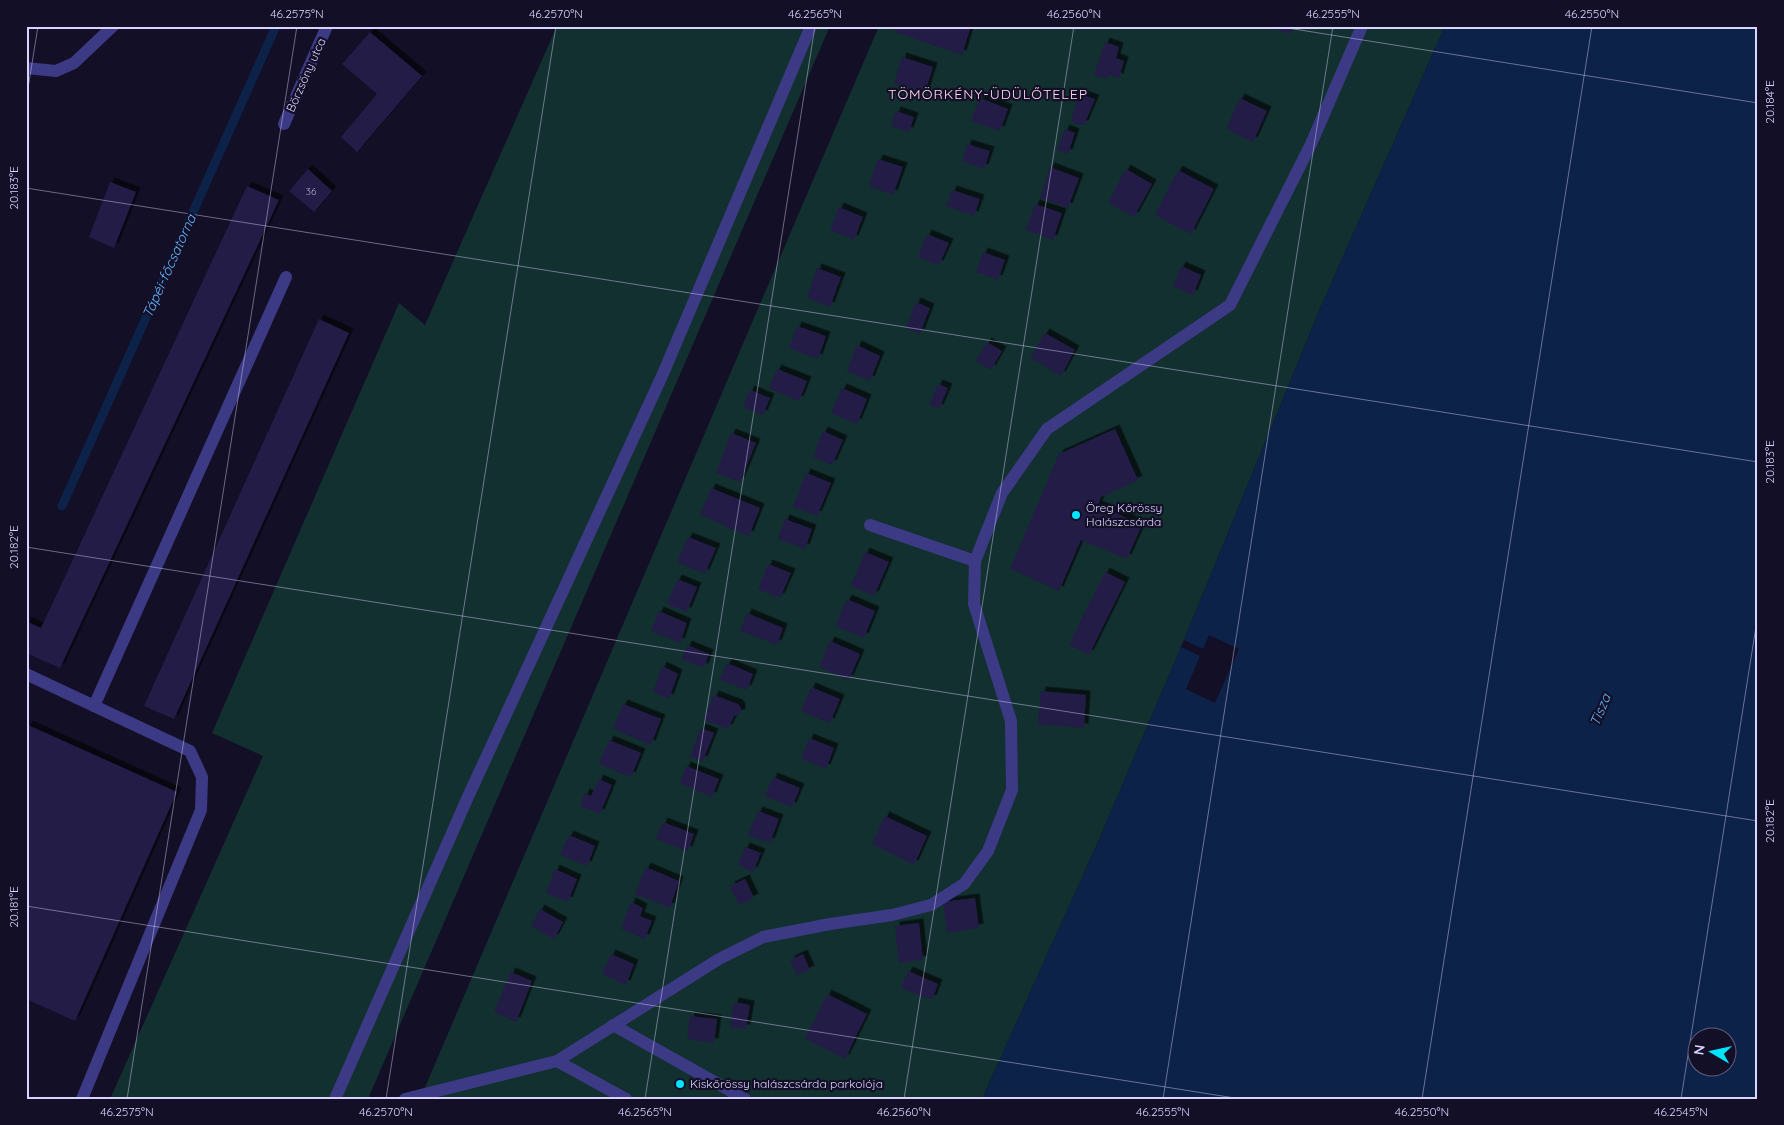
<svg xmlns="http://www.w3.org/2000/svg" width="1784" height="1125" font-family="Quicksand,sans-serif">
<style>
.green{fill:#12302f}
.water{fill:#0c2248;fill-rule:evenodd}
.pier{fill:#130f26}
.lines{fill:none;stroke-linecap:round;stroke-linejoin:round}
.stream{stroke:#0c2248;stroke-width:9}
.building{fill:#241b47;filter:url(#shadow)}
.lane{stroke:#3d3a85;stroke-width:12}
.street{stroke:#3d3a85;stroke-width:12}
.ticks{fill:none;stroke:#d9d4ff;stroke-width:1;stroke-opacity:0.45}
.poi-dot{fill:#00e5ff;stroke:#130f26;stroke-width:2}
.labels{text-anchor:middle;stroke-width:4.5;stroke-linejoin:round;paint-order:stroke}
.number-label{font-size:10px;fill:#aca6d1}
.street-label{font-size:12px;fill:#d9d4ff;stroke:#130f26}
.poi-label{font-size:12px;fill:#d9d4ff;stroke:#130f26;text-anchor:start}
.neighbourhood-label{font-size:14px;letter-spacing:1px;fill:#ffd6f0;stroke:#130f26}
.water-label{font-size:14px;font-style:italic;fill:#62b6ff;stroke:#130f26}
.neatline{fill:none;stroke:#d9d4ff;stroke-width:2}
.ticks-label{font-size:12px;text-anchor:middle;fill:#d9d4ff}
</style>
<defs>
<filter id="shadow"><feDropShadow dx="4.5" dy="-4.5" stdDeviation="0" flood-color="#0009"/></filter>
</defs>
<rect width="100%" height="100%" fill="#130f26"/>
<g class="green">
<path d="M557 26H830L368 1099H110L263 756 212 733 399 303 425 325Z"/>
<path d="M879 26H1445L1319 311 1184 640 1098 842 982 1099H420Z"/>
</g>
<path class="water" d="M1445 26H1758V1099H982L1098 842 1184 640 1319 311ZM1696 1038H1726V1068H1696Z"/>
<path class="pier" d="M1209 635 1239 649 1215 703 1186 689 1200 656 1181 647 1184 640 1203 649Z"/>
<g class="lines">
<path class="stream" d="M62 506 276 26"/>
</g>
<g class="building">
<path d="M897 26H971L962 55 895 32Z"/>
<path d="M1269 26H1293L1290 34Z"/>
<path d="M370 32 422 76 357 152 341 137 377 94 342 64Z"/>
<path d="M1105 42 1119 47 1116 58 1124 61 1119 78 1108 75 1107 79 1094 75Z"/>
<path d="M902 57 933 67 925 93 894 83Z"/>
<path d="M1079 94 1095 99 1084 125H1078L1072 122V117Z"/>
<path d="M980 98 1008 109 1000 131 971 121Z"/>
<path d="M1240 98 1267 111 1253 142 1226 129Z"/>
<path d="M896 111 914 117 909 132 891 126Z"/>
<path d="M1065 129 1075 133 1068 154 1057 150Z"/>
<path d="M967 144 990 151 984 169 962 161Z"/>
<path d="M878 159 903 167 893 195 869 186Z"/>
<path d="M1050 167 1079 178 1068 208 1040 198Z"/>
<path d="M308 169 332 191 314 212 289 191Z"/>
<path d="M1126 169 1152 184 1134 217 1108 203Z"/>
<path d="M1178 170 1214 189 1191 234 1155 215Z"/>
<path d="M110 182 136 192 114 248 89 237Z"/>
<path d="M247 186 279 200 60 668 26 653V621L41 628Z"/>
<path d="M952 190 980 199 974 216 946 206Z"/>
<path d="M1035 204 1062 213 1053 240 1026 230Z"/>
<path d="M839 207 863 217 854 240 830 230Z"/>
<path d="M927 234 949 243 939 265 918 257Z"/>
<path d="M983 252 1005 260 998 280 976 272Z"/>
<path d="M1181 266 1201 275 1193 295 1173 286Z"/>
<path d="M817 268 841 277 830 307 807 298Z"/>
<path d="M916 302 930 308 920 334 906 328Z"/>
<path d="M319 319 349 333 174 719 144 706Z"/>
<path d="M797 326 826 336 818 359 789 348Z"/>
<path d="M1045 333 1075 350 1061 376 1030 358Z"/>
<path d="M987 342 1002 351 991 370 976 361Z"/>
<path d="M857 345 880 356 870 381 847 371Z"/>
<path d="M777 369 807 381 799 401 769 388Z"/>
<path d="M938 384 948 388 939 409 929 405Z"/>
<path d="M842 388 867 399 857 424 831 413Z"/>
<path d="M750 390 770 398 763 415 743 407Z"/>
<path d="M1115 429 1138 480 1101 497 1098 505 1142 525 1127 559 1081 540 1059 591 1010 569 1059 454Z"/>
<path d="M823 431 843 440 832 465 813 457Z"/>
<path d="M731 433 756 443 740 482 716 473Z"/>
<path d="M806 473 831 483 817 516 793 507Z"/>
<path d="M711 488 760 508 749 536 700 515Z"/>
<path d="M785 519 812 529 805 549 778 539Z"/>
<path d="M688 537 716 548 705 574 677 562Z"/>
<path d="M865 552 889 562 874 596 851 586Z"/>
<path d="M768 564 791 573 780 598 758 589Z"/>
<path d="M1105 572 1125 582 1089 655 1069 645Z"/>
<path d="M677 579 697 587 687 612 667 604Z"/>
<path d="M847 599 875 611 864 638 835 626Z"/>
<path d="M659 611 687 623 680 643 651 631Z"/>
<path d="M747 613 783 628 777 645 740 631Z"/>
<path d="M830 641 860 654 849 680 819 667Z"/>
<path d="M687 645 709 654 704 668 682 659Z"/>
<path d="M727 663 753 674 747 690 720 680Z"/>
<path d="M662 666 678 674 669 699 653 692Z"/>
<path d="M811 687 840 699 830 723 801 711Z"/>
<path d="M1041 691 1086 695 1084 728 1038 724Z"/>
<path d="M714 695 738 704 741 708V713L734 716 728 729 704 720Z"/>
<path d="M623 704 661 719 651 745 613 729Z"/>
<path d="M28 725 177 792 75 1021 26 999V730Z"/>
<path d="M701 728 714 733 703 761 690 756Z"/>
<path d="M809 738 834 748 826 769 801 759Z"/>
<path d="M609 740 641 753 631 777 599 764Z"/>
<path d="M686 766 719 779 712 797 680 783Z"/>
<path d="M773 777 800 788 792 807 765 796Z"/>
<path d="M599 779 612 785 600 814 580 806 585 793 591 796Z"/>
<path d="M758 811 779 819 770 843 748 835Z"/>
<path d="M885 816 927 836 914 865 872 844Z"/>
<path d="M663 822 694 834 688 851 656 839Z"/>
<path d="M569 835 595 846 587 866 560 855Z"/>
<path d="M745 847 761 853 753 872 738 865Z"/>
<path d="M646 867 679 881 670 908 635 894Z"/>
<path d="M555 869 577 879 568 902 546 893Z"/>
<path d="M745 879 754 898 739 905 730 886Z"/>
<path d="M975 898 979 928 947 933 943 902Z"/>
<path d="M631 902 643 908 640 916 652 921 645 939 621 929Z"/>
<path d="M540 909 563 922 554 939 531 926Z"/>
<path d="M919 923 923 960 899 963 895 926Z"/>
<path d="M611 954 634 964 626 985 602 974Z"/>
<path d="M803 954 810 970 797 975 790 960Z"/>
<path d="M908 971 938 984 932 1000 901 988Z"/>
<path d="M511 972 532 981 516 1022 494 1012Z"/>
<path d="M827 994 867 1014 845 1059 805 1039Z"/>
<path d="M734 1002 750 1005 746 1029 730 1027Z"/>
<path d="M690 1016 717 1019 714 1043 687 1039Z"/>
</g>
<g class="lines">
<g class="lane">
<path d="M26 68 56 71 74 63 113 26"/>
<path d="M1047 429 1230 305 1311 144 1362 26"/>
<path d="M870 525 975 561"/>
<path d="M26 674 190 751 202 777 201 810 82 1099"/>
<path d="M94 706 286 277"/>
<path d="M613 1025 745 1099"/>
</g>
<g class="street">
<path d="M284 124 327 26"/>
<path d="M557 1061 626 1099"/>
<path d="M335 1099 467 799 662 376 811 26"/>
<path d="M405 1099 557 1061 719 959 763 937 830 924 892 915 931 905 964 884 988 851 1012 790 1011 721 974 604 975 561 1002 493 1047 429"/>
</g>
</g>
<path class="ticks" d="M1275 26 1758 103M26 101 38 26M26 188 1758 462M26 547 1758 821M26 906 1241 1099M127 1099 297 26M386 1099 556 26M645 1099 815 26M904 1099 1074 26M1163 1099 1333 26M1422 1099 1592 26M1681 1099 1758 614"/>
<g class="poi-dot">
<circle cx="1076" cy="515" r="5"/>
<circle cx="680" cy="1084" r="5"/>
</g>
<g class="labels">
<g class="number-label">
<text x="311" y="195">36</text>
</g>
<g class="street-label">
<text transform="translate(306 75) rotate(-66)" y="4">Börzsöny utca</text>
</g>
<g class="poi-label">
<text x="1086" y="512">Öreg Kőrössy<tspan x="1086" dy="14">Halászcsárda</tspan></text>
<text x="690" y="1088">Kiskőrössy halászcsárda parkolója</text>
</g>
<g class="neighbourhood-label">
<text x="988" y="99">TÖMÖRKÉNY-ÜDÜLŐTELEP</text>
</g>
<g class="water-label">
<text transform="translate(169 266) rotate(-66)" y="5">Tápéi-főcsatorna</text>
<text transform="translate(1600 710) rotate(-68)" y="5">Tisza</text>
</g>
</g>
<rect width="1784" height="1125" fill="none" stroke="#130f26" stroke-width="55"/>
<g transform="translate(1712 1052) rotate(279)"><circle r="24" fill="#130f26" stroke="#625e7d"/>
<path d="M0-4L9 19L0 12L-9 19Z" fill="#00e5ff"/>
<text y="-8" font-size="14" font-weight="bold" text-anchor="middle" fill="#d9d4ff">N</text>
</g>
<rect x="28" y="28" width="1728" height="1070" class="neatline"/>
<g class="ticks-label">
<text x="297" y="18">46.2575°N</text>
<text x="556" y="18">46.2570°N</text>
<text x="815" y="18">46.2565°N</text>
<text x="1074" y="18">46.2560°N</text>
<text x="1333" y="18">46.2555°N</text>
<text x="1592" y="18">46.2550°N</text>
<text transform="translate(1770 102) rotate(-90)" y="4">20.184°E</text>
<text transform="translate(14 188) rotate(-90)" y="4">20.183°E</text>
<text transform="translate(1770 462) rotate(-90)" y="4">20.183°E</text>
<text transform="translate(14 547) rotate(-90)" y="4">20.182°E</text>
<text transform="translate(1770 821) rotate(-90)" y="4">20.182°E</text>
<text transform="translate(14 907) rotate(-90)" y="4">20.181°E</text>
<text x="127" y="1116">46.2575°N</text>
<text x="386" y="1116">46.2570°N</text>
<text x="645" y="1116">46.2565°N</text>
<text x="904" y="1116">46.2560°N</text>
<text x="1163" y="1116">46.2555°N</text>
<text x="1422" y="1116">46.2550°N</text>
<text x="1681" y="1116">46.2545°N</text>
</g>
</svg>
